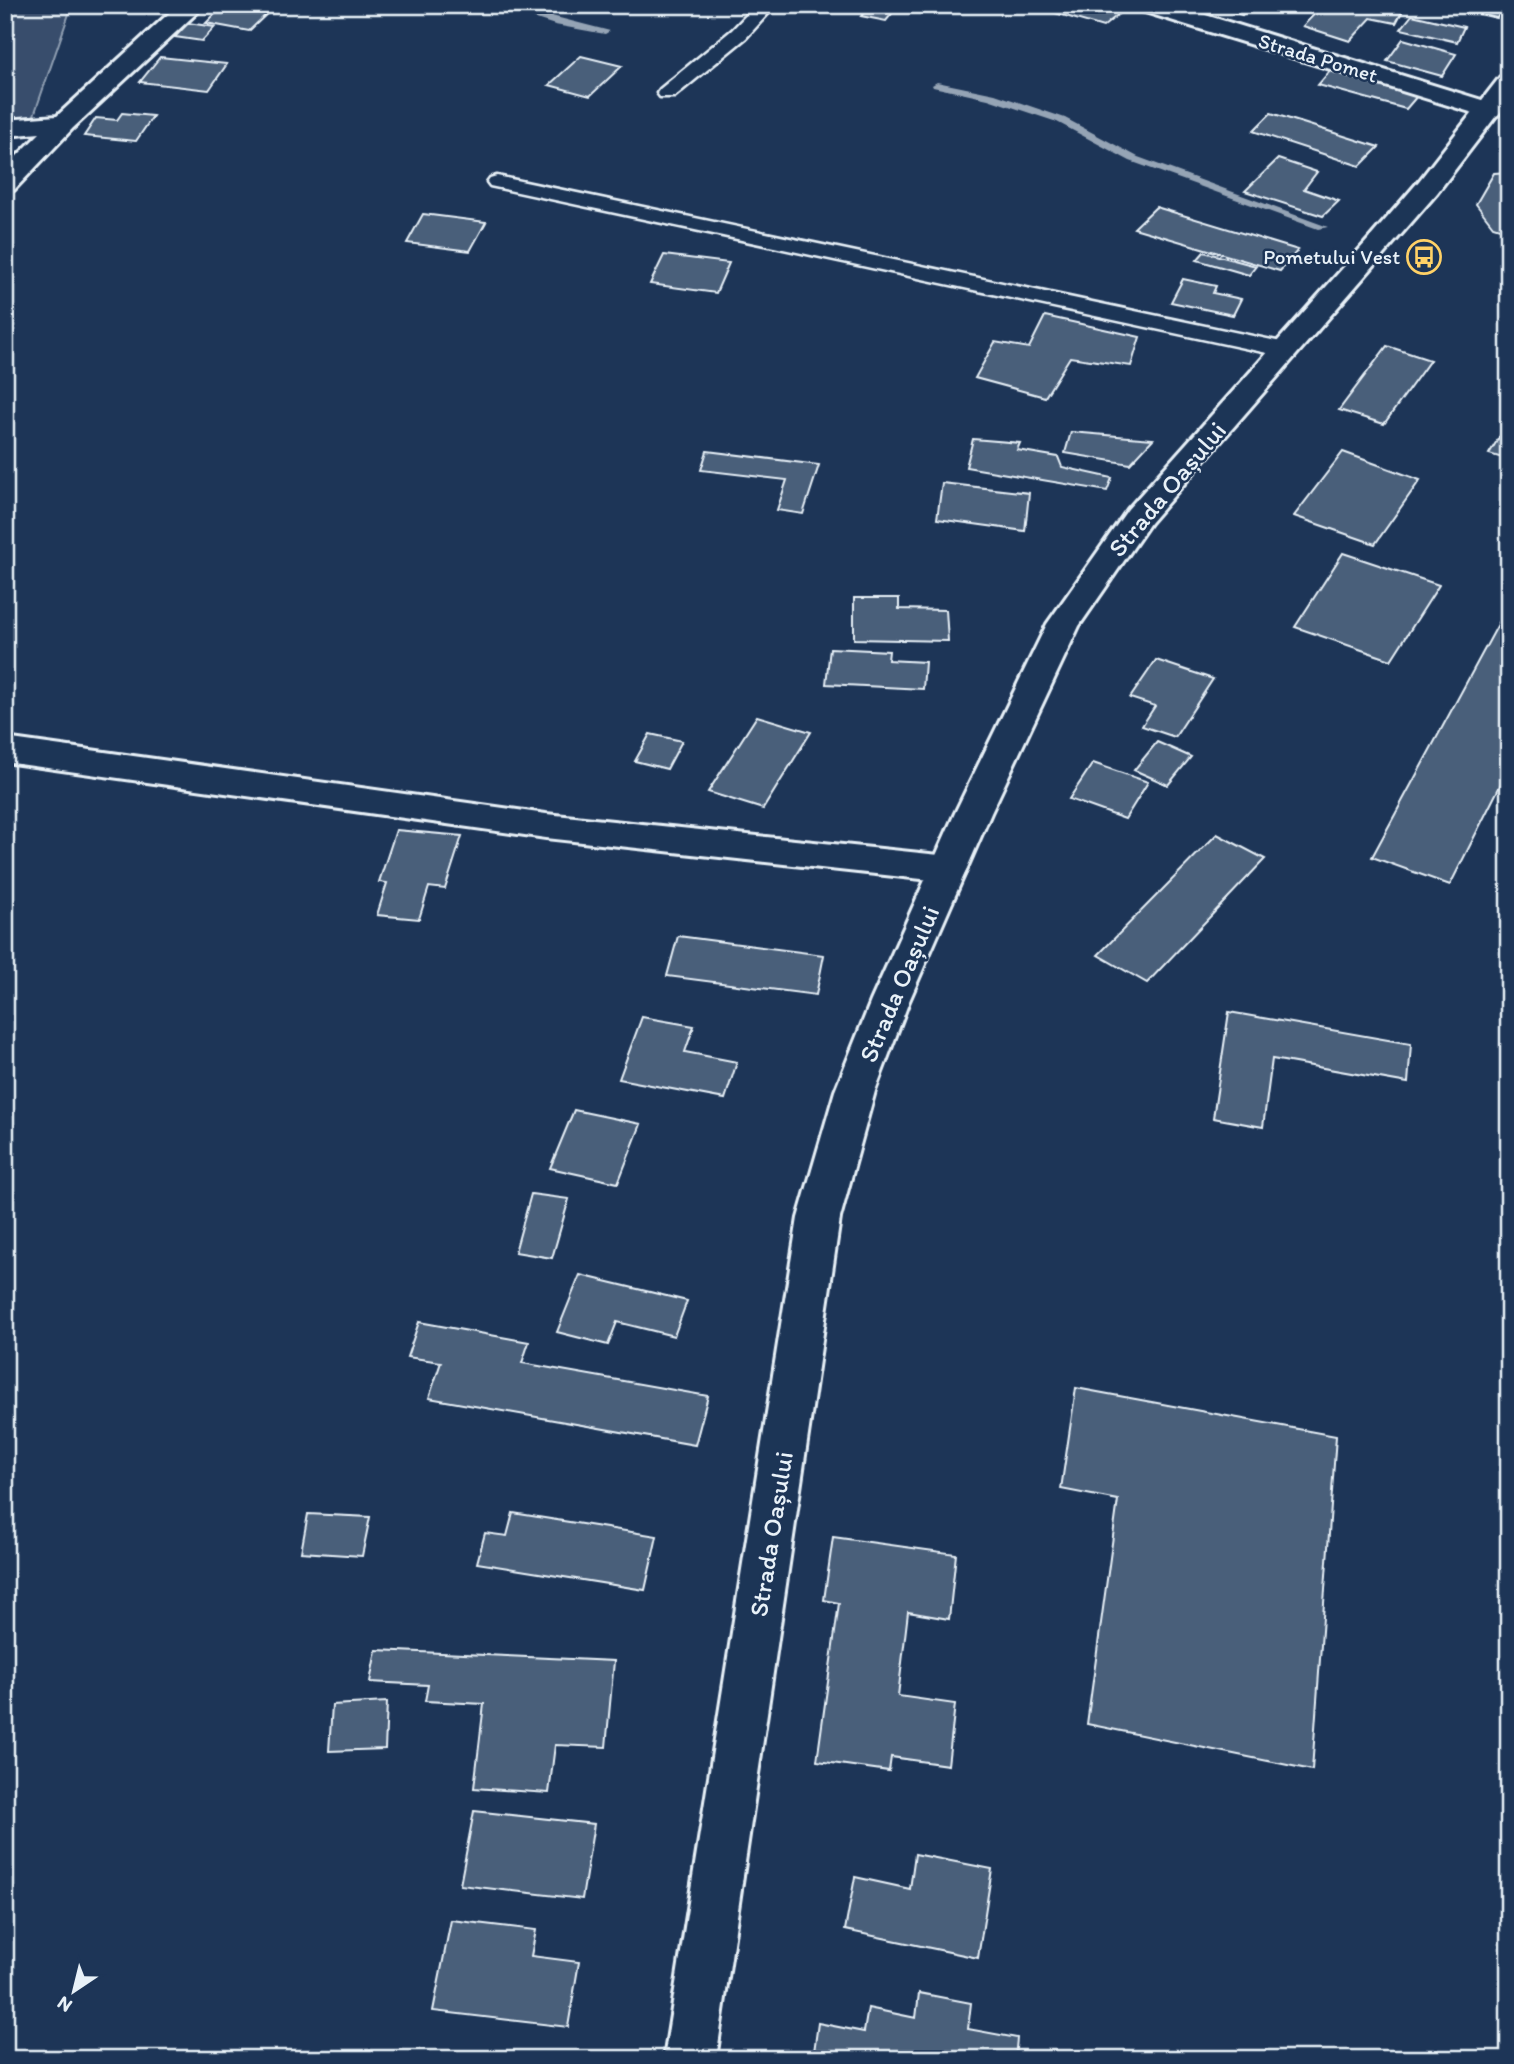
<svg xmlns="http://www.w3.org/2000/svg" width="1514" height="2064" font-family="Itim,sans-serif">
<style>
.green{fill:#374d6c;stroke:#909fb2;stroke-width:2}
.lines{fill:none;stroke-linecap:round;stroke-linejoin:round}
.stream{fill:#95a4b5;fill-rule:evenodd}
.building{fill:#495e7a;stroke:#e8f1f8;stroke-width:2}
.service-casing{stroke:#e8f1f8;stroke-width:5}
.minor-casing{stroke:#e8f1f8;stroke-width:6}
.secondary-casing{stroke:#e8f1f8;stroke-width:6}
.service{fill:#1d3557;fill-rule:evenodd}
.minor{fill:#1d3557;fill-rule:evenodd}
.secondary{fill:#1d3557;fill-rule:evenodd}
.labels{text-anchor:middle;stroke-width:5;stroke-linejoin:round;paint-order:stroke}
.far-street-label{font-size:21px;fill:#e8f1f8;stroke:#1d3557}
.far-poi-label{font-size:21px;fill:#e8f1f8;stroke:#1d3557;text-anchor:end}
.street-label{font-size:26px;fill:#e8f1f8;stroke:#1d3557}
</style>
<rect width="100%" height="100%" fill="#1d3557"/>
<filter id="ink" filterUnits="userSpaceOnUse"><feTurbulence type="fractalNoise" baseFrequency=".0143" numOctaves="2"/><feDisplacementMap in="SourceGraphic" scale="14" xChannelSelector="R" yChannelSelector="G"/><feConvolveMatrix kernelMatrix="1 2 1 2 8 2 1 2 1" color-interpolation-filters="sRGB"/></filter>
<g filter="url(#ink)">
<path class="green" d="M5 5H72L33 118 5 120Z"/>
<g class="lines">
<g class="stream">
<path d="M492 5H509L610 31 605 34 555 25Z"/>
<path d="M937 82 995 94 1065 118 1138 157 1328 227 1318 229 1130 161 1057 122 988 99 933 87 932 85Z"/>
</g>
</g>
<g class="building">
<path d="M238 5 274 7 249 31 206 23 218 11 230 13Z"/>
<path d="M870 5H899L886 21 861 16Z"/>
<path d="M1028 5H1117L1126 8 1103 27Z"/>
<path d="M1222 5H1262L1258 9 1250 7 1242 15 1219 8Z"/>
<path d="M1323 5H1394L1404 8 1396 23 1371 18 1350 41 1303 26Z"/>
<path d="M1441 5H1505L1497 18Z"/>
<path d="M1412 15 1464 27 1457 42 1401 29Z"/>
<path d="M188 23 215 27 202 41 175 37Z"/>
<path d="M1403 39 1456 54 1442 76 1387 61Z"/>
<path d="M581 56 622 66 590 96 549 85Z"/>
<path d="M160 57 227 64 209 90 140 82Z"/>
<path d="M1330 71 1418 95 1406 109 1318 85Z"/>
<path d="M122 113 153 116 136 141 84 136 96 118 117 120Z"/>
<path d="M1271 113 1379 147 1360 166 1253 131Z"/>
<path d="M1278 159 1317 172 1304 189 1339 201 1323 216 1245 191Z"/>
<path d="M1509 172V231L1493 226 1476 204 1494 173Z"/>
<path d="M1156 207 1298 250 1280 271 1134 228Z"/>
<path d="M423 214 486 222 470 251 407 243Z"/>
<path d="M1204 252 1256 266 1249 275 1197 260Z"/>
<path d="M664 255 729 263 716 293 650 284Z"/>
<path d="M1183 279 1216 286 1213 293 1241 299 1233 315 1171 302Z"/>
<path d="M1045 316 1140 337 1131 366 1070 357 1045 397 975 378 995 342 1029 348Z"/>
<path d="M1387 346 1430 360 1384 424 1339 410Z"/>
<path d="M1509 421V460L1489 454Z"/>
<path d="M1071 432 1153 439 1130 464 1065 453Z"/>
<path d="M973 439 1020 443 1017 450 1058 457 1062 467 1112 478 1107 491 966 467Z"/>
<path d="M707 451 819 465 803 514 777 510 787 480 701 470Z"/>
<path d="M1343 452 1420 480 1375 544 1294 516Z"/>
<path d="M942 483 1029 493 1025 531 937 519Z"/>
<path d="M1343 553 1439 585 1391 660 1295 627Z"/>
<path d="M854 598H899V609L946 610 948 641 854 639Z"/>
<path d="M1509 604V768L1450 885 1372 857Z"/>
<path d="M830 648 889 651 888 660 925 662 923 689 826 684Z"/>
<path d="M1156 660 1213 679 1175 737 1142 726 1155 706 1130 698Z"/>
<path d="M757 716 811 732 763 809 708 792Z"/>
<path d="M650 734 682 741 667 769 635 761Z"/>
<path d="M1157 742 1191 757 1168 785 1134 770Z"/>
<path d="M1093 763 1148 782 1125 819 1069 799Z"/>
<path d="M396 830 462 836 445 889 429 887 419 919 377 915 387 883 379 882Z"/>
<path d="M1217 834 1265 859 1147 983 1098 955Z"/>
<path d="M678 936 824 955 816 995 667 976Z"/>
<path d="M1229 1012 1411 1044 1408 1083 1272 1059 1263 1127 1213 1118Z"/>
<path d="M642 1017 694 1026 685 1052 737 1062 725 1099 619 1079Z"/>
<path d="M574 1110 641 1124 618 1183 550 1168Z"/>
<path d="M531 1194 569 1199 552 1258 515 1252Z"/>
<path d="M580 1275 687 1301 674 1336 617 1322 608 1345 557 1332Z"/>
<path d="M419 1322 529 1342 522 1363 708 1396 695 1445 429 1398 441 1362 407 1357Z"/>
<path d="M1076 1388 1336 1436 1312 1770 1087 1724 1118 1500 1061 1489Z"/>
<path d="M513 1513 657 1536 645 1590 477 1563 485 1533 507 1536Z"/>
<path d="M308 1514 370 1517 362 1556 301 1552Z"/>
<path d="M833 1537 956 1554 949 1619 908 1612 898 1696 955 1704 948 1765 891 1757 889 1771 817 1761 839 1603 824 1600Z"/>
<path d="M376 1650 614 1661 606 1747 555 1745 549 1793 474 1788 484 1704 425 1701 428 1685 370 1682Z"/>
<path d="M387 1702 385 1749 329 1751 332 1705Z"/>
<path d="M474 1811 594 1824 582 1899 460 1885Z"/>
<path d="M915 1854 992 1869 978 1958 845 1930 855 1877 910 1889Z"/>
<path d="M451 1920 536 1930 531 1956 579 1962 568 2027 433 2011Z"/>
<path d="M919 1993 971 2003 968 2029 1017 2038 1015 2059H813L818 2023 864 2032 868 2008 916 2018Z"/>
</g>
<g class="lines">
<g class="service-casing">
<g id="service">
<path d="M756 5H776L746 38 674 97H660L657 93 660 89 732 30Z"/>
<path d="M497 176 1286 343 1294 345 1297 350 1294 355 1286 357 490 186 487 182 490 178Z"/>
</g>
</g>
<g class="minor-casing">
<g id="minor">
<path d="M178 5H205L73 128 14 190 5 192V168L40 133 5 136V120L57 116Z"/>
<path d="M1135 5H1173L1498 105 1502 110 1498 115 1489 118 1480 115 1138 10Z"/>
<path d="M5 738 546 814 949 856 962 860 967 869 962 878 949 882 546 838 5 762Z"/>
</g>
</g>
<g class="secondary-casing">
<path id="secondary" d="M1509 74V99L1437 193 1150 523 1079 626 991 813 909 1001 875 1091 840 1218 716 2059H664L798 1218 835 1091 871 1001 955 813 1047 624 1128 509 1368 240 1419 181 1500 77Z"/>
</g>
<use href="#service" class="service"/>
<use href="#minor" class="minor"/>
<use href="#secondary" class="secondary"/>
</g>
</g>
<defs>
<g id="bus-ring" transform="scale(1.75)"><circle r="9.5" fill="#1d3557" stroke="#ffd166" stroke-width="1.5"/><path d="M-5-6H5V4H4V6H2V4H-2V6H-4V4H-5ZM-3.5-4V0h7V-4ZM-3.5 1.2v1.5H-2V1.2ZM2 1.2v1.5H3.5V1.2Z" fill="#ffd166"/></g>
</defs>
<g fill-rule="evenodd">
<use href="#bus-ring" x="1424" y="257"/>
</g>
<g class="labels">
<g class="far-street-label">
<text transform="translate(1318 58) rotate(17)" y="7">Strada Pomet</text>
</g>
<g class="far-poi-label">
<text x="1400" y="264">Pometului Vest</text>
</g>
<g class="street-label">
<text transform="translate(1167 489) rotate(-50)" y="9">Strada Oașului</text>
<text transform="translate(899 984) rotate(-67)" y="9">Strada Oașului</text>
<text transform="translate(771 1534) rotate(-81)" y="9">Strada Oașului</text>
</g>
</g>
<rect width="1514" height="2064" fill="none" stroke="#1d3557" stroke-width="28"/>
<rect x="14" y="14" width="1486" height="2036" fill="none" stroke="#e8f1f8" stroke-width="2.5" filter="url(#ink)"/>
<g transform="translate(74 1991) rotate(215)" stroke="#1d3557" stroke-width="5" paint-order="stroke">
<path d="M0-5L12 26L0 18L-12 26Z" fill="#e8f1f8"/>
<text y="-10" font-size="19" font-weight="bold" text-anchor="middle" fill="#e8f1f8">N</text>
</g>
</svg>
